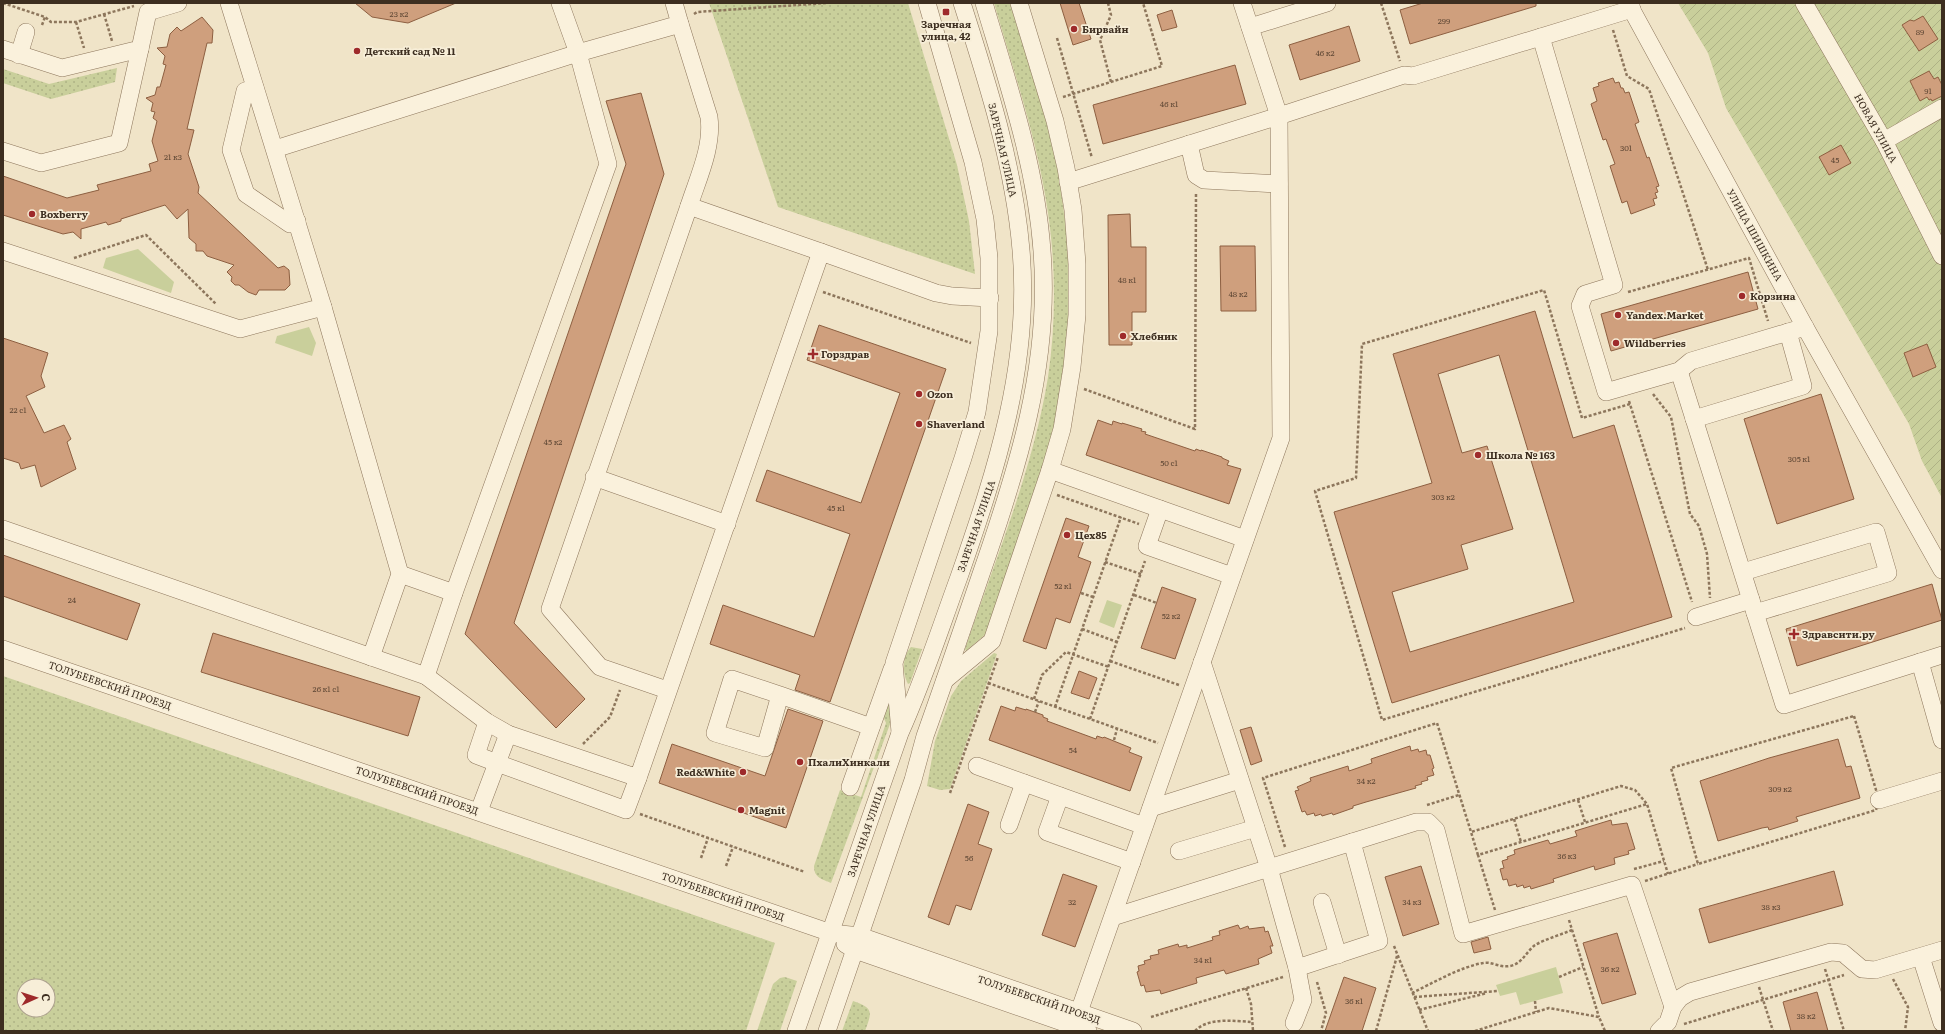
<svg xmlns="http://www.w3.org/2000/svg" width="1945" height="1034" font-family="Literata,serif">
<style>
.grass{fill:url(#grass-dots);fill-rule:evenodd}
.park{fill:#c9cf9b}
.garden{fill:url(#garden-furrows)}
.building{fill:#cf9f7d;stroke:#8d5f41;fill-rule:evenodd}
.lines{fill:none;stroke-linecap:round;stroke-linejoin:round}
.minor-casing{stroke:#8d765c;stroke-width:18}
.path{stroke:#8d765c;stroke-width:2.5;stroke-dasharray:3 2;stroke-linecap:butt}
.minor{stroke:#faf1dc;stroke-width:17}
.poi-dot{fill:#9e2a2b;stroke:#f7eed8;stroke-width:1.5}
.labels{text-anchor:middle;stroke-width:3.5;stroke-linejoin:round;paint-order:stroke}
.number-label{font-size:8px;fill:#624a37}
.poi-label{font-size:10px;font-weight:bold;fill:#3d2e20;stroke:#f7eed8;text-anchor:start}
.street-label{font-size:10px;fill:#3d2e20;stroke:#f7eed8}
</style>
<defs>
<pattern id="grass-dots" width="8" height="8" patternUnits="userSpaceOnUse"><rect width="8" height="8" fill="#c9cf9b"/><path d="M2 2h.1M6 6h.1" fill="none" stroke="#aeb285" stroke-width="1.8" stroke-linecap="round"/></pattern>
<pattern id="garden-furrows" width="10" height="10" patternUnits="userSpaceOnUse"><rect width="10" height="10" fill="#c9cf9b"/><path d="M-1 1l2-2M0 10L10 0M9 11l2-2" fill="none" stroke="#aeb285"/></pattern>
</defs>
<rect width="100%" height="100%" fill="#f0e4c8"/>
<g class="grass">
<path d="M709 3H908L957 165 969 221 975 274 778 207Z"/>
<path d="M994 3H1010L1047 123 1058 169 1069 250V335L1057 422 987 633 966 651 965 649C995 560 1033 470 1048 377 1056 323 1056 267 1048 213 1038 142 1014 72 994 3Z"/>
<path d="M117 68 115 82 51 99 3 83V69L49 84Z"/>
<path d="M911 647 922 649 910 683 908 684C902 673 902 656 911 647Z"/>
<path d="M994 653 997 654 950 789 940 790 927 786 935 741 951 696 961 681Z"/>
<path d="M3 676 775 943 746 1031H3ZM24 986H48V1010H24Z"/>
<path d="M888 697 892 712 890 724 831 883C822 879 814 878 814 866L840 790 861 797 886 723 883 716Z"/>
<path d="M785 977 797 981 780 1031H757L773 984 780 978Z"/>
<path d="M853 1001C874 1008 872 1012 865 1031H842Z"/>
</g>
<g class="park">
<path d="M138 249 174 282 171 293 103 268 106 258Z"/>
<path d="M309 327 316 343 312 356 275 343 277 336Z"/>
<path d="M1107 600 1122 605 1114 628 1099 622Z"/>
<path d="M1556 967 1563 993 1520 1005 1516 992 1500 996 1496 985Z"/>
</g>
<path class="garden" d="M1678 3H1942V498L1922 461 1909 424 1726 108 1708 53Z"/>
<g class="building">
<path d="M355 3H456L408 23 372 17Z"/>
<path d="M1060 3H1079L1091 39 1073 45Z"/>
<path d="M1423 3H1536V6L1410 44 1400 10Z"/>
<path d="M1172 10 1177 27 1162 31 1157 15Z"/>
<path d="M1923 16 1938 39 1919 51 1902 25 1910 20 1914 21Z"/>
<path d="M202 17 213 30 212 43H207L187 129 194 130 188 154 199 187 198 193 278 268 284 266 289 270 290 285 285 290H259L256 295 248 292 239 285H235L231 281 232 277 227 272 234 265 207 256 203 251H196V244L189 238 188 209 177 219 165 205 121 219V221L108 225 106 222 81 229V239L73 232 63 234 3 215V176L67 198 99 190 97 185 151 171 149 164 158 161 152 141 157 121 153 118 155 112 151 111 153 103 146 98 155 95 157 87H160L166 65 163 64 165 56 157 48 167 47 170 34 177 27 181 31Z"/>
<path d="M1349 26 1360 61 1300 80 1289 45Z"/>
<path d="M1235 65 1246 104 1103 144 1093 105Z"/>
<path d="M1929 71 1934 79 1938 77 1942 85V96L1932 101 1931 99 1929 100 1927 97 1920 101 1910 81Z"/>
<path d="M1613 78 1615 83 1619 82 1621 88H1623L1625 93 1629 92 1639 122 1635 124 1647 158 1649 157 1659 186 1656 187 1658 192 1655 193 1657 198 1653 199 1655 205 1631 214 1627 201 1622 203 1610 166 1615 164 1606 139 1603 140 1591 104 1597 101 1593 88 1599 86 1598 83Z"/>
<path d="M641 93 664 174 514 623 585 699 556 728 465 634 626 164 606 101Z"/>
<path d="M1841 145 1851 163 1829 175 1819 157Z"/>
<path d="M1130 214 1131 247H1146V312H1132V345H1109L1108 215Z"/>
<path d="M1220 246H1255L1256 311H1221Z"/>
<path d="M1748 272 1758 309 1611 351 1601 314Z"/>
<path d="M1535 311 1573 438 1614 425 1672 617 1392 703 1334 512 1432 483 1393 354ZM1499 355 1574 602 1410 652 1392 592 1468 569 1461 545 1513 529 1487 446 1462 453 1438 374Z"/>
<path d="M819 325 946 369 830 702 795 690 800 675 710 644 723 605 814 637 850 534 756 501 767 470 861 503 900 393 807 360Z"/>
<path d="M3 338 48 353 41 376 45 387 26 396 44 433 64 425 71 439 67 442 76 469 41 487 35 465 21 469 19 463 3 458Z"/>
<path d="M1927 344 1936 367 1913 377 1904 353Z"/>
<path d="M1821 394 1854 499 1777 524 1744 419Z"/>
<path d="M1098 420 1112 425 1113 421 1122 424V423L1142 429 1141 431 1146 432 1145 434 1195 451 1196 449 1201 451V450L1222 457V458L1229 461 1227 465 1241 469 1229 504 1086 455Z"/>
<path d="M1066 518 1089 526 1078 557 1091 562 1070 623 1056 618 1046 649 1023 641Z"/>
<path d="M3 555 140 604 127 640 3 596Z"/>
<path d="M1932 584 1942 620 1797 666 1786 629Z"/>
<path d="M1162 587 1196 599 1175 659 1141 648Z"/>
<path d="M213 633 420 697 408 736 201 672Z"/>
<path d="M1079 671 1097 678 1089 699 1071 693Z"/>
<path d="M1001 706 1015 711 1016 707 1026 710V709L1043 715V717L1048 719 1047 721 1096 739 1097 736 1103 738 1104 737 1131 748 1129 752 1142 757 1130 791 989 740Z"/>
<path d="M788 709 823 721 786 828 659 783 672 744 765 776Z"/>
<path d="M1251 727 1262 761 1251 765 1240 730Z"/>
<path d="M1838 739 1846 767 1851 766 1860 798 1796 817 1798 821 1769 830 1768 827 1762 828 1718 841 1700 781 1769 758Z"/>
<path d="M1410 746 1411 751 1418 749 1419 752 1426 750 1427 755H1430L1434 768 1432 769 1434 775 1427 777 1428 780 1421 782 1422 784 1415 786 1416 788 1366 802 1353 806V808L1333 815 1332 813 1322 816 1321 814 1315 816 1314 813 1307 815 1305 811 1302 812 1295 791 1299 790 1297 787 1311 781 1310 778 1348 766 1349 771 1372 763 1371 759Z"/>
<path d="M968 804 989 812 978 844 992 849 971 910 956 905 949 925 928 917Z"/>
<path d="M1611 820 1612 825 1627 823 1635 849 1628 851 1629 854 1614 858 1615 864 1595 870 1594 866 1553 879 1554 882 1531 889 1530 886 1524 888 1523 885 1517 887 1516 884 1509 886 1507 879 1503 880 1500 869 1504 868 1502 861 1508 859 1507 857 1515 854 1514 850 1548 840 1550 844 1577 836 1575 831Z"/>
<path d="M1421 866 1439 924 1403 936 1385 877Z"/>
<path d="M1834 871 1843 905 1709 943 1699 909Z"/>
<path d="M1063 874 1097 886 1075 947 1042 935Z"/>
<path d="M1238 925 1240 929 1248 926 1249 929 1264 927 1265 932 1268 931 1273 946H1270L1272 953 1258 959 1259 964 1226 974 1224 970 1196 978 1197 983 1161 994 1160 990 1146 992 1144 985 1141 986 1137 972 1139 971 1138 966 1145 964 1144 961 1151 959 1150 956 1159 954 1158 950 1178 944 1179 947 1187 945V948L1213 940 1212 937 1220 935 1219 931Z"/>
<path d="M1617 933 1636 994 1602 1004 1583 943Z"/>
<path d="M1488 937 1491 949 1474 953 1471 942Z"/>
<path d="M1344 977 1376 988 1362 1031H1325Z"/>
<path d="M1817 992 1828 1031H1791L1783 1002Z"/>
</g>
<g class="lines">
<g class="minor-casing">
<g id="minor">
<path d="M560 3 578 53 680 24 674 3"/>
<path d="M1242 3 1279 116 1404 75 1413 76 1632 9"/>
<path d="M1628 3 1805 327 1942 570"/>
<path d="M1804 3 1884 141 1942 256"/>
<path d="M680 24 709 117C713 147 698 178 689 206L821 252"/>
<path d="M1250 27 1327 3"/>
<path d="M1541 37 1614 285 1585 294 1580 306 1606 392 1679 371 1691 361 1805 327"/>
<path d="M3 49 62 68 140 49 148 12 178 3"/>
<path d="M19 55 26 32"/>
<path d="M255 88 245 91 231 150 246 194 290 224 297 221"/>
<path d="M1884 141 1942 108"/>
<path d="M1189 144 1196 175 1204 180 1279 184"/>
<path d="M275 149 578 53 608 164 454 593 426 676 487 722 508 734 638 778 821 252 936 293 952 296 990 298"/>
<path d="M3 151 41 163 119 143 140 49"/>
<path d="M1068 182 1279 116 1281 438 1074 1026"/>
<path d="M3 251 240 329 323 307 229 3"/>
<path d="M323 307 400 574 371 657"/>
<path d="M1679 371 1784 705 1942 655"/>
<path d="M1694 419 1803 386 1788 332"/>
<path d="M1050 470 1245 539"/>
<path d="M594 477 727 524"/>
<path d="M1160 509 1147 546 1232 576"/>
<path d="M3 529 426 676"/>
<path d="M1743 572 1876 532 1888 573 1755 613"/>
<path d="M400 574 454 593"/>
<path d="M1696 617 1751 600"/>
<path d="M3 649 831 933 860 936 1133 1031"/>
<path d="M1202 662 1269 868 1297 968 1379 941 1352 842"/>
<path d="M1920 662 1942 740"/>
<path d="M945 680 992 641 1050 470 1062 429 1072 367 1077 315V264L1073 210 1066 168 1055 121 1019 3"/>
<path d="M667 690 600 667 550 609 689 206"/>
<path d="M780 695 732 679 715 733 765 748 780 695 871 727"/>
<path d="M487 722 476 755 497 763 626 810 638 778"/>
<path d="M900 732 894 663 963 458 977 412 989 331V258L985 219 973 162 927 3"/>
<path d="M977 766 1144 826"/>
<path d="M850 787 892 669"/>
<path d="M1060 796 1047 832 1132 862"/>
<path d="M1879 800 1942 781"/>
<path d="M1151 808 1240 780"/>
<path d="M479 811 508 734"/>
<path d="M1009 825 1024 783"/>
<path d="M1179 851 1256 828"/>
<path d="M1322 902 1338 955"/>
<path d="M1113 917 1416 822H1428L1436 830 1463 934 1632 885 1673 1007"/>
<path d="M845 944 855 950 1088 1031"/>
<path d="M1921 957 1942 1023"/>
<path d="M1294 1023 1303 1000 1297 968"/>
<path d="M796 1031 900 733C923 682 940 629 959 577 996 471 1031 364 1021 250 1014 166 988 84 962 3"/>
<path d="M827 1031 913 780 925 736C944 683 962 630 980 577 1017 471 1051 365 1042 251 1036 166 1008 84 984 3"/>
<path d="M1659 1031 1668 1022 1673 1007 1680 998 1690 992 1831 952 1843 953 1862 969 1875 970 1942 950"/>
</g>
</g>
<g class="path">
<path d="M3 3 45 17 51 22H76L134 6"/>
<path d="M1108 3 1111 15 1100 40 1111 82"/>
<path d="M1381 3 1400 61"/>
<path d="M104 14 112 41"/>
<path d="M694 14 697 12 826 3"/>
<path d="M76 22 84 48"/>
<path d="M42 25 45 17"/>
<path d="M1613 30 1627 76 1649 89 1708 270"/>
<path d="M1057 38 1092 158"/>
<path d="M1063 97 1162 66 1143 3"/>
<path d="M74 258 146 235 216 304"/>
<path d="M823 292 971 343"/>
<path d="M1628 292 1749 258 1768 321"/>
<path d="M1084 389 1195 429 1196 192"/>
<path d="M1653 394 1671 417 1690 514 1699 526 1707 554 1710 598"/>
<path d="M1629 401 1692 602"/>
<path d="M1630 404 1582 418 1544 290 1362 344 1356 478 1315 491 1382 720 1685 628"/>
<path d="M1057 495 1139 524"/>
<path d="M1105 562 1141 574"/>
<path d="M1081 593 1093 597"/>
<path d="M1134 595 1157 603"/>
<path d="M1082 629 1117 642"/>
<path d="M1110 661 1179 685"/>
<path d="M988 683 1158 743"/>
<path d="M1034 699 1042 675 1066 652 1109 667"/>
<path d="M1055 707 1121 517"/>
<path d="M1035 712 1039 701"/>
<path d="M1854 716 1879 800 1876 810 1698 864 1671 768Z"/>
<path d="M1090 719 1145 561"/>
<path d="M1114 740 1117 729"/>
<path d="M583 744 610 717 620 690"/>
<path d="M950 793 998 657"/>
<path d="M1578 800 1585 822"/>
<path d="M1427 805 1459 795"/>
<path d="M640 814 805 872"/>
<path d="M1514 819 1521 842"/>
<path d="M1285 847 1263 778 1437 723 1471 832"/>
<path d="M1478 855 1471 832 1621 786 1635 790 1647 804"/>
<path d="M701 858 708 838"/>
<path d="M726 866 733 847"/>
<path d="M1634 869 1664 861"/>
<path d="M1645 881 1698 864"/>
<path d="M1495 910 1478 855 1647 804 1668 874"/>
<path d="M1569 920 1599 1017"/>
<path d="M1394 946 1428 1031"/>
<path d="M1825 969 1844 1031"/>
<path d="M1559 977 1583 967"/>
<path d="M1893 979 1908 1007 1905 1031"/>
<path d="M1317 982 1326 1013 1321 1031"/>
<path d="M1759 987 1773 1031"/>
<path d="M1246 988 1251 1004 1253 1031"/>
<path d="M1412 993C1433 983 1460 967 1483 963 1491 961 1500 968 1510 966 1522 964 1526 952 1535 945 1546 939 1560 935 1572 930"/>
<path d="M1414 997 1498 991"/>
<path d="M1535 1001 1536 1012"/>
<path d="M1419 1010 1487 993"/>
<path d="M1151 1017 1283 977"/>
<path d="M1684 1024 1844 975"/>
<path d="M1195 1031C1208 1017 1235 1021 1252 1022"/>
<path d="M1376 1031 1397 956"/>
<path d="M1475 1031 1549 1008 1599 1017 1605 1031"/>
</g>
<use href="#minor" class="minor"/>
</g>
<g class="poi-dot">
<rect x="942" y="8" width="8" height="8" rx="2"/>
<circle cx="1074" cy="29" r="4"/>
<circle cx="357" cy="51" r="4"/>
<circle cx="32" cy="214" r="4"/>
<circle cx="1742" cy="296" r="4"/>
<circle cx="1618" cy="315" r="4"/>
<circle cx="1123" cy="336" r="4"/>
<circle cx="1616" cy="343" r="4"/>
<path d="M811 348h4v4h4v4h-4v4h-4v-4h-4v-4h4z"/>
<circle cx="919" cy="394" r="4"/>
<circle cx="919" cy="424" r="4"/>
<circle cx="1478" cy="455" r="4"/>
<circle cx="1067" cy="535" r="4"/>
<path d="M1792 628h4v4h4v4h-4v4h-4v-4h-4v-4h4z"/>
<circle cx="800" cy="762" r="4"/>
<circle cx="743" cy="772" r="4"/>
<circle cx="741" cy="810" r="4"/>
</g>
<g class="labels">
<g class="number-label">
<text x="399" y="17">23 к2</text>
<text x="1444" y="24">299</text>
<text x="1920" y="35">89</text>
<text x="1325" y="56">46 к2</text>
<text x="1928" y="94">91</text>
<text x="1169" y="107">46 к1</text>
<text x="1626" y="151">301</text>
<text x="173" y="160">21 к3</text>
<text x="1835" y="163">45</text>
<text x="1127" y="283">48 к1</text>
<text x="1238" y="297">48 к2</text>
<text x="18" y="413">22 с1</text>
<text x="553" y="445">45 к2</text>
<text x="1799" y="462">305 к1</text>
<text x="1169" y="466">50 с1</text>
<text x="1443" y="500">303 к2</text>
<text x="836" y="511">45 к1</text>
<text x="1063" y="589">52 к1</text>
<text x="72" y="603">24</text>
<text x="1171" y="619">52 к2</text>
<text x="326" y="692">26 к1 с1</text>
<text x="1073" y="753">54</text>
<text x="1366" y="784">34 к2</text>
<text x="1780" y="792">309 к2</text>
<text x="1567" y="859">36 к3</text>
<text x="969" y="861">56</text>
<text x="1072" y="905">32</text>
<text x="1412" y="905">34 к3</text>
<text x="1771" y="910">38 к3</text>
<text x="1203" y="963">34 к1</text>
<text x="1610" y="972">36 к2</text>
<text x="1354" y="1004">36 к1</text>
<text x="1806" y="1019">38 к2</text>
</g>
<g class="poi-label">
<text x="946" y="28" text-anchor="middle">Заречная<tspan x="946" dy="12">улица, 42</tspan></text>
<text x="1082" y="33">Бирвайн</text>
<text x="365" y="55">Детский сад № 11</text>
<text x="40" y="218">Boxberry</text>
<text x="1750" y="300">Корзина</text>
<text x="1626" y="319">Yandex.Market</text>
<text x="1131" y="340">Хлебник</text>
<text x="1624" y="347">Wildberries</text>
<text x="821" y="358">Горздрав</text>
<text x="927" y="398">Ozon</text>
<text x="927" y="428">Shaverland</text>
<text x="1486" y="459">Школа № 163</text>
<text x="1075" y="539">Цех85</text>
<text x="1802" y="638">Здравсити.ру</text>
<text x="808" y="766">ПхалиХинкали</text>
<text x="735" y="776" text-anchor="end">Red&amp;White</text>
<text x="749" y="814">Magnit</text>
</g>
<g class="street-label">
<text transform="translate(1876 128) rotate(61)" y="4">НОВАЯ УЛИЦА</text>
<text transform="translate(1003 150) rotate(77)" y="4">ЗАРЕЧНАЯ УЛИЦА</text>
<text transform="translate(1755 235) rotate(61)" y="4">УЛИЦА ШИШКИНА</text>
<text transform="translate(976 526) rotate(-71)" y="4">ЗАРЕЧНАЯ УЛИЦА</text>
<text transform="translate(110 685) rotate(19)" y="4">ТОЛУБЕЕВСКИЙ ПРОЕЗД</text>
<text transform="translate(417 790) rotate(19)" y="4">ТОЛУБЕЕВСКИЙ ПРОЕЗД</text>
<text transform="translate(866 831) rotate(-71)" y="4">ЗАРЕЧНАЯ УЛИЦА</text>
<text transform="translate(723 896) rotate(19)" y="4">ТОЛУБЕЕВСКИЙ ПРОЕЗД</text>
<text transform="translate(1039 999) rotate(19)" y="4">ТОЛУБЕЕВСКИЙ ПРОЕЗД</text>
</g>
</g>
<rect width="1945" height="1034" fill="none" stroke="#3d2e20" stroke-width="8"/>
<g transform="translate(36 998) rotate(87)"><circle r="19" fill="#f7eed8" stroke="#ada18e"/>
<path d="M0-3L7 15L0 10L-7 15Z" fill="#9e2a2b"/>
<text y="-6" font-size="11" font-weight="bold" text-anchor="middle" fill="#3d2e20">С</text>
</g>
</svg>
